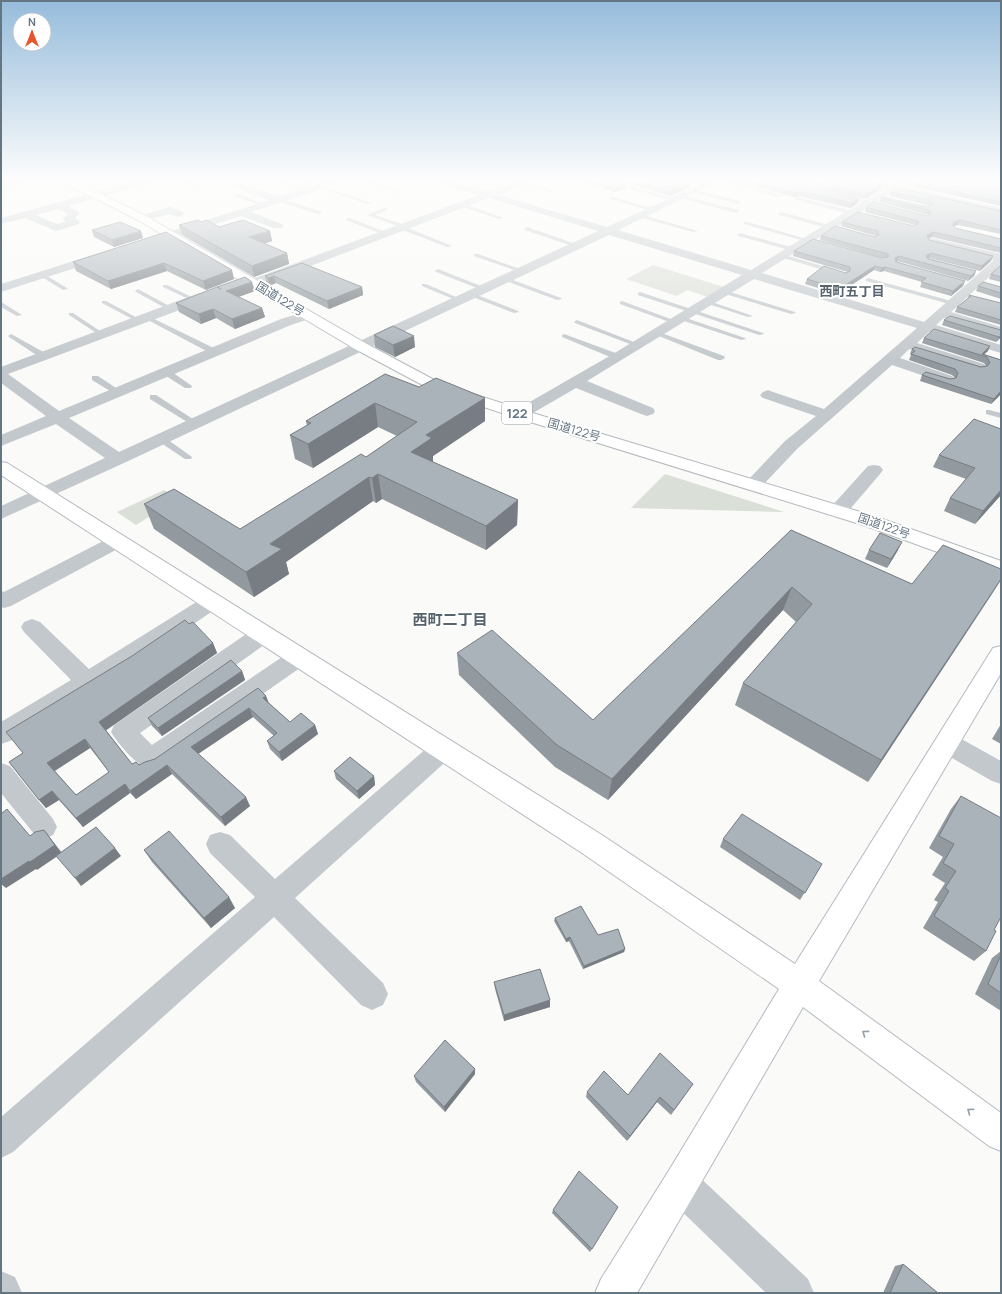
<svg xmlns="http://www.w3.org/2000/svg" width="1002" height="1294" font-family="Manrope,'Noto Sans JP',sans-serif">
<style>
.green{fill:#dadfd7}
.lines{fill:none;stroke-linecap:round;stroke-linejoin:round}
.secondary-casing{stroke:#b3babf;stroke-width:2}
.highway-casing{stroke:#b4b9bd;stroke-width:2}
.lane{fill:#c3c8cc;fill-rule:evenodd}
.street{fill:#c3c8cc;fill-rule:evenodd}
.secondary{fill:#fff;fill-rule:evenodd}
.highway{fill:#fff;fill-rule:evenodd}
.wall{fill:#929a9f;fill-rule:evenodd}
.shaded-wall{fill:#777d82}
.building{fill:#aab3b9;stroke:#777d82;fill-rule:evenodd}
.oneway{stroke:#939fa8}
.labels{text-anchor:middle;stroke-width:4;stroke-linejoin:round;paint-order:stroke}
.far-street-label{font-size:12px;fill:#657683;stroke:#fff}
.far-neighbourhood-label{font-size:13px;font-weight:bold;fill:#57646e;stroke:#fff}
.shield{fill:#fff;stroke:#939fa8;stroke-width:1}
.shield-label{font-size:13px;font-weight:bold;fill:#657683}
.neighbourhood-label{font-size:15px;font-weight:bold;fill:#57646e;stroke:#fff}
</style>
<rect width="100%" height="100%" fill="#fafaf8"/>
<g class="green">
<path d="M653 265 724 287 708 297 687 290 677 296 626 279Z"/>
<path d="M665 474 784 512 631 508Z"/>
<path d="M164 490 179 498 136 525 117 512Z"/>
</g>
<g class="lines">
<g class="secondary-casing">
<path id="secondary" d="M1 462 7 463 602 835 795 964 993 648 1001 646V673L819 981 1001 1113V1151L989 1146 803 1007 637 1293H595L601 1279 668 1172 779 989 582 853 1 475Z"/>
</g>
<g class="highway-casing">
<path id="highway" d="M61 181H74L146 216 365 343 440 383 526 411 877 517 1001 561V575L863 525 514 417 430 389 355 349 138 220Z"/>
</g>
<g class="lane">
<path d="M182 181H189L198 186 194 187Z"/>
<path d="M278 181H282L308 191 304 192 278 183Z"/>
<path d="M301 181H308L372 203 367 204Z"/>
<path d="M365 181H372L403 192 399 193Z"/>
<path d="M522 181H526L554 191 550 192 522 183Z"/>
<path d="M720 181H729L782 195 779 197Z"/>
<path d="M627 186H631L678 200 673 201 627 188Z"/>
<path d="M695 190 740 201 741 202 738 204 693 192V190Z"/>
<path d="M234 194H238L267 205 262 206 234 196Z"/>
<path d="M842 194H846L880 205 875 206 842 196Z"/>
<path d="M682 195 738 210 739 211 736 213 680 198V196Z"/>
<path d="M610 197H614L656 210 651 211 610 199Z"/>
<path d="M798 197 856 212 857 213 854 215 796 200 795 199Z"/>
<path d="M280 198 322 212 323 213 318 214 278 201 277 200Z"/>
<path d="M460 204H464L504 218 499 219 460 206Z"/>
<path d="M384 208 389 209 375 215 408 226V228L452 246 447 247 400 229V227L367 215Z"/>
<path d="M781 212 840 228 841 229 838 231 779 215V213Z"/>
<path d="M639 215H643L698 231 693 232 639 217Z"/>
<path d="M346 218H350L390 234 385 235 346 220Z"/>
<path d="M744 222H748L820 243 815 244 744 224Z"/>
<path d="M527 227 579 245 580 246 575 247 525 230 524 229Z"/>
<path d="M740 233 795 248 796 249 793 251 738 236 737 235Z"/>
<path d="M474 254H478L525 271 520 272 474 256Z"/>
<path d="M782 254 839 271 840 272 837 274 780 257 779 256Z"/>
<path d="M438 269 486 288 487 289 482 290 436 272 435 271Z"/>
<path d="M42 273 67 288 68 289 63 290 40 276 39 275Z"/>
<path d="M505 277 561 298 562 299 557 300 503 280 502 279Z"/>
<path d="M868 278 955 302 956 303 953 305 866 281 865 280Z"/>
<path d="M422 284H426L463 300 458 301 422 286Z"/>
<path d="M163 285H167L198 300 193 301 163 287Z"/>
<path d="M138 289 173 308 174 309 169 310 136 292 135 291Z"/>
<path d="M724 290 795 312 796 313 791 314 722 293 721 292Z"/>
<path d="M640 292 763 333 764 334 759 335 638 295V293Z"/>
<path d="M472 293 518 311 519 312 514 313 470 296V294Z"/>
<path d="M102 301H106L143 321 138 322 102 303Z"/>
<path d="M622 301 676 321 677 322 672 323 620 304V302Z"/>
<path d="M705 301H709L753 316 748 317 705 303Z"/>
<path d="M1 302 3 303 22 315 17 316 1 307Z"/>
<path d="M69 313H73L106 335 101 336 69 315Z"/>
<path d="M148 316 218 350 219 352 218 354H212L146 319 145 318Z"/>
<path d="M680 316 745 338 746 339 741 340 678 319V317Z"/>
<path d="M577 320 639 344 641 345 635 346 575 323 574 322Z"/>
<path d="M656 331 724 356 725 358 721 360H718L654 334 653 333Z"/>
<path d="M11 334 47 354 48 356 47 358H41L9 337 8 336Z"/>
<path d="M564 334 621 355 622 357 621 359H615L562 337V335Z"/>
<path d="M163 370H169L192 386 191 388H185L163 374Z"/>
<path d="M92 376H98L122 392 121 394H115L92 380Z"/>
<path d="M150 395H156L199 423 198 425H192L150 399Z"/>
<path d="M986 410H989L1001 413V418L986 414Z"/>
<path d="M158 437H164L192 457 191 459H185L158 441 157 439Z"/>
</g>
<g class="street">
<path d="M9 181H26L24 183 1 189V183Z"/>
<path d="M136 181H153L151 183 68 206 80 213 75 218 80 222 79 224 56 231 25 218 1 224V218ZM58 209 68 214 63 219 65 222 57 224 36 215Z"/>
<path d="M328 181H343L341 183 251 212 282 224 283 226 282 228H274L241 216 151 244H143L141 242 143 240 269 200 234 187 232 185 234 183H240L279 196Z"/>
<path d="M437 181H453L489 192 518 181H532L530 183 499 195 607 227 707 181H720L618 230 751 270 885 188 862 183 860 181H879L892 184 897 181H909L902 186 1001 208V214L895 191 762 273 924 322 994 260 928 243 926 241 928 239 932 238 1001 254V266L951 312 1001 327V335L944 318 936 325 1001 345V353L929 332 917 343 984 364 986 367 984 370 979 371 909 349 900 358 952 376 954 379 952 382 947 383 942 382 892 365 797 449 760 488 754 489 748 488 745 484 748 480 785 441 816 416 763 398 760 395 763 392 768 390 773 392 824 409 917 328 754 279 587 381 653 408 655 411 653 414 647 416 641 414 576 388 526 417 520 419 514 417 512 414 514 411 613 354 742 275 609 235 124 463 1 519V506L105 458 56 424 1 446V435L46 416 1 383V367L199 293H209L210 296 209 299 8 374 59 411 281 319 307 311 312 312 314 315 312 318 291 325 69 418 119 452 598 231 489 198 258 286H250L248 283 250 280 479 195 439 183Z"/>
<path d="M170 207 183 212 184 214 179 217 169 214 142 221 137 218 138 216Z"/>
<path d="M102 252 106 254 108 256 106 258 1 292V284Z"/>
<path d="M874 465 880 466 883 470 880 474 845 515 838 517 831 515 829 511 831 507 868 466Z"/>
<path d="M118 535 125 537 128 541 125 545 11 606 4 608 1 607V591L4 592 111 537Z"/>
<path d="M213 594 220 596 223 601 220 606 151 653 10 741 1 744V722L71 680 24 632 21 627 24 622 32 619 40 622 89 669 206 596Z"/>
<path d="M263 626 271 628 274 634 271 640 140 733 152 745 291 651 299 649 307 651 310 657 307 663 159 766C156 767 152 769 150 769 139 769 116 741 111 732L114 725 255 628Z"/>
<path d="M947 733 956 736 1001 761V784L992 781 938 750 935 743 938 736Z"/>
<path d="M443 739 452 742 455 749 452 756 295 898 383 983 388 994 383 1005 372 1010 361 1005 274 917 13 1152 1 1158V1117L255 897 210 853 206 844 210 835 220 832 230 835 275 879 434 742Z"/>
<path d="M1 763 10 766 53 819 57 827 53 835 44 839 35 835 1 793Z"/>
<path d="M681 1167 694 1172 808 1279 814 1293H766L668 1198 663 1185 668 1172Z"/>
<path d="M1 1271 15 1277 22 1293H1Z"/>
</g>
<use href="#secondary" class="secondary"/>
<use href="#highway" class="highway"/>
</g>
<g class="wall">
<path d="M580 181H683L690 187 670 196 631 184 626 185V188L615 192Z"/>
<path d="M686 181H703L696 184Z"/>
<path d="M732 181H867L882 185 881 189 865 199 820 188H819L858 203 850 208 798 196 795 197Z"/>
<path d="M907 181H1001V206L906 185Z"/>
<path d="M891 192 1001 211V234L958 225 954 226 955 228 1001 239V253L932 237 928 238 929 240 991 261 980 271 929 258H928L976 271 974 276 968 281 897 261H896L963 286 951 296 920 287 922 282 884 271 880 272 874 270 838 294 805 284 807 279 846 273 848 272 793 256 794 251 883 258 820 240 821 236 875 237 877 236H876L841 226 842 222 914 226 915 225 865 212 866 207 927 216 929 215H928L879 202 881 198 928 207 929 206 927 205 890 196Z"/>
<path d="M202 222 219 227 270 231 272 241 264 244 287 253 289 264 254 277 182 235 179 225Z"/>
<path d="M92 230 143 238 114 247 94 237Z"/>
<path d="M166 232 234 279 206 290 167 271 111 289 76 271 73 262Z"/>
<path d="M302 263 362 287 363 295 329 309 276 283 269 286 267 284 265 276Z"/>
<path d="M1001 265V282L989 279 991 274Z"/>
<path d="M978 286 1001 287V299L976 291Z"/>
<path d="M255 291 239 297 262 308 265 317 235 329 216 318 201 324 179 312 176 303Z"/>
<path d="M969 295 1001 303V325L955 312 957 307 967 299Z"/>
<path d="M944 320 1001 330V337L996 342 942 325Z"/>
<path d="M374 335 415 347 395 357 375 347Z"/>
<path d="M924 338 988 351 984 354 1001 360V394L991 404 920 381 922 375 950 379 955 378 952 375 909 360 911 355 910 354 912 349 981 367 986 366 984 363 922 343Z"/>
<path d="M385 374 485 421 433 456V462L518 500 517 525 486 550 382 499 376 503 373 501 286 562 289 574 254 597 154 529 144 504 240 529 366 457 397 436 378 427 313 468 295 459 290 435 307 426 306 421Z"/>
<path d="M974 419 1001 495 975 524 944 511 950 498 966 479 933 467 939 455Z"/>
<path d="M791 530 912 584 1001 580 868 782 735 705 743 683 796 622 783 610 608 800 555 767 459 675 457 653 593 720Z"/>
<path d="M869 550H898L887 568 865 559Z"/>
<path d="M213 643 217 653 106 730 132 764 139 765 155 759 266 696 269 703 290 722 315 725 318 734 282 761 270 749 267 741 274 736 253 717 198 754 250 806 225 826 172 774 136 799 130 793 83 827 59 800 46 808 9 762 23 753ZM90 748 109 772 76 795 55 771Z"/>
<path d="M242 671 245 680 162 736 152 726 148 718Z"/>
<path d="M1001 724V744L992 739Z"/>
<path d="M334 771 374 776 375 785 359 799 336 779Z"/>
<path d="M961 796 994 930 986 951 974 961 923 928 938 902 934 900 945 883 932 875 943 857 929 848 951 809Z"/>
<path d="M723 839 822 864 800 900 720 847Z"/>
<path d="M144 850 235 908 211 928 152 862Z"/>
<path d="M555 918 598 935 625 949 624 952 583 969 569 941 566 942 554 921Z"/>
<path d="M1001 951V1011L975 994 992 958Z"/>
<path d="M494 982 550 1007 504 1021 495 989Z"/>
<path d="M475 1069V1074L445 1112 416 1082 414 1076Z"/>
<path d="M693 1084 671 1115 657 1102 627 1141 586 1097 587 1092 628 1095Z"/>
<path d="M553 1210 592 1249 590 1252 552 1213Z"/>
<path d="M903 1264 938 1293H883L895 1266Z"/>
</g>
<g class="shaded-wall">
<path d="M626 181H631V184L626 185Z"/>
<path d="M697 181H703L696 184Z"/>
<path d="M626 183V188L615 192V188Z"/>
<path d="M690 183V187L670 196 671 192Z"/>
<path d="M821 183 820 188 817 190 818 186Z"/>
<path d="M882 185 881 189 865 199 866 194Z"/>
<path d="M799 191 798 196 795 197 796 193Z"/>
<path d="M859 199 858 203 850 208 851 203Z"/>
<path d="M960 220 958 225 953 226 954 222Z"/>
<path d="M141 231 143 238 114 247 112 240Z"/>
<path d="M270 231 272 241 251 248 249 237Z"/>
<path d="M934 232 932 237 925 240 927 235Z"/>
<path d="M287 253 289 264 254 277 252 266Z"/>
<path d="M931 253 929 258 925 261 926 256Z"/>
<path d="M899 256 897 261 894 263 895 258Z"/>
<path d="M993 256 991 261 980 271 982 266Z"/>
<path d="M164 263 167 271 111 289 108 281Z"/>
<path d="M875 266 874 270 838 294 839 289Z"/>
<path d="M885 267 884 271 880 272 882 268Z"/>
<path d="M232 270 234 279 206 290 203 281Z"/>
<path d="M976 271 974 276 968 281 971 276Z"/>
<path d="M274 276 276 283 269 286 268 278Z"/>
<path d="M965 281 963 286 951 296 953 291Z"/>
<path d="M252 282 255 291 228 300 226 291Z"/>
<path d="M362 287 363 295 329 309 327 301Z"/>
<path d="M262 308 265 317 235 329 232 319Z"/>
<path d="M213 309 216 318 201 324 199 314Z"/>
<path d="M1001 335V337L996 342 999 337Z"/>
<path d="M414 336 415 347 395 357 393 345Z"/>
<path d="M990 346 988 351 982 356V354Z"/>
<path d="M1001 391V394L991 404 994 399Z"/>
<path d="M485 398V421L433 456V462L413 476 411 452 426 435Z"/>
<path d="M375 403 378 427 313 468 308 444Z"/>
<path d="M378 474 382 499 376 503 372 478Z"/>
<path d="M369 477 373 501 286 562 289 574 254 597 246 572 270 544Z"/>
<path d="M1001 490V495L975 524 983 511Z"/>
<path d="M518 500 517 525 486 550V526Z"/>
<path d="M902 542 898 550 887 568 891 559Z"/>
<path d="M1001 580 992 594 868 782 881 760Z"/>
<path d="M792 587 783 610 608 800 612 779Z"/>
<path d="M213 643 217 653 105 731 99 722Z"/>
<path d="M242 671 245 680 162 736 158 728Z"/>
<path d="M266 696 269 705 263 698Z"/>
<path d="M249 708 253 717 195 756 191 747Z"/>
<path d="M315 725 318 734 282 761 279 752Z"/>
<path d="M85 739 90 748 54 771 47 763Z"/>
<path d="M167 765 172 774 136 799 130 791Z"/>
<path d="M374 776 375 785 359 799 357 791Z"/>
<path d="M125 784 130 793 83 827 76 818Z"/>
<path d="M52 791 59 800 46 808 39 800Z"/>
<path d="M246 797 250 806 225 826 221 817Z"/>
<path d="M44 830 62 853 37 870 36 869 6 888 1 884V879Z"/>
<path d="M115 848 121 856 81 886 75 878Z"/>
<path d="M229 897 235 908 211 928 204 918Z"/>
<path d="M570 937 569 941 566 942V939Z"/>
<path d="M625 949 624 952 583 969 584 966Z"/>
<path d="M550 1000V1007L504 1021V1015Z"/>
<path d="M475 1069V1074L445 1112 444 1107Z"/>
<path d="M660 1097 657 1102 627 1141 630 1136Z"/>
</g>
<g class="building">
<path d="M593 181H626V183L615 188Z"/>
<path d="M634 181H683L690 183 671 192Z"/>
<path d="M749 181H867L882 185 866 194 821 183 818 186 819 188 859 199 851 203 799 191 796 193Z"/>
<path d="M907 181H1001V202Z"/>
<path d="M897 188 1001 211V230L960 220 954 222 953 225 955 228 1001 239V248L934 232 927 235 929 240 993 256 982 266 931 253 926 256 928 259 976 271 971 276 899 256 895 258 896 262 965 281 953 291 921 282 926 278 885 267 882 268 875 266 839 289 807 279 824 266 846 273 850 271V267L794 251 813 239 882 258 888 257V254L821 236 835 226 875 237 879 235 878 231 842 222 858 212 914 226 919 223 918 221 866 207 874 202 927 216 931 214 930 210 881 198 883 197 928 207 933 204 929 200 891 192Z"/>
<path d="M198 220 202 222 206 220 219 227 243 220 270 231 249 237 287 253 252 266 179 225Z"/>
<path d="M120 222 141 231 112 240 92 230Z"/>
<path d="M166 232 232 270 203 281 164 263 108 281 73 262Z"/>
<path d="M302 263 362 287 327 301 274 276 268 278 265 276Z"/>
<path d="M1001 265V277L991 274Z"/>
<path d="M245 277 252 282 226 291 262 308 232 319 213 309 199 314 176 303 217 287 221 289 217 287Z"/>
<path d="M983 282 1001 287V293L978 286Z"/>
<path d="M969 295 1001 303V320L957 307 971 296Z"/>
<path d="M950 316 1001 330V335L999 337 944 320Z"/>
<path d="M393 326 414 336 393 345 374 335Z"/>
<path d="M934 329 990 346 982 354 1001 360V391L994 399 922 375 926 372 950 379 956 378 958 373 955 369 911 354 915 351 912 349 915 347 981 367 987 366 990 363 987 357 924 338Z"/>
<path d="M385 374 419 387 436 378 485 398 426 435 432 438 411 452 518 500 486 526 378 474 372 478 369 477 270 544 282 549 246 572 144 504 174 489 240 529 361 454 366 457 417 422 375 403 308 444 290 435 311 423 306 421Z"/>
<path d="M974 419 1001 429V490L983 511 950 498 975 468 939 455Z"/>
<path d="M791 530 912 584 943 545 1001 569V579L881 760 743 683 812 604 792 587 612 779 557 745 457 653 492 630 593 720Z"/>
<path d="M880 533 902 542 891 559 869 550Z"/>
<path d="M185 620 189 624 193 622 213 643 99 722 132 764 136 762 139 765 145 762 155 759 258 688 266 696 263 698 290 722 301 713 315 725 279 752 267 741 277 733 249 708 191 747 246 797 221 817 167 765 130 791 125 784 76 818 52 791 39 800 9 762 23 753 6 732 132 656ZM85 739 109 772 76 795 47 763Z"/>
<path d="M231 660 242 671 158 728 148 718Z"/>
<path d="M350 757 374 776 357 791 334 771Z"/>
<path d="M961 796 1001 818V917L994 930 996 931 986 951 934 916 949 891 945 888 956 871 943 863 954 844 939 836Z"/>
<path d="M7 809 30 836 35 832 44 830 55 845 30 862 29 861 1 879V812L2 813Z"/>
<path d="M742 814 822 864 805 893 723 839Z"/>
<path d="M96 827 115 848 75 878 56 856Z"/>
<path d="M169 831 229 897 204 918 144 850Z"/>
<path d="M581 906 598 935 618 929 625 949 584 966 570 937 566 939 555 918Z"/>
<path d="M1001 955V993L988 984Z"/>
<path d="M540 969 550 1000 504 1015 494 982Z"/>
<path d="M445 1040 475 1069 444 1107 414 1076Z"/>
<path d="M660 1053 693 1084 674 1110 660 1097 630 1136 587 1092 604 1071 628 1095Z"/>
<path d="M579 1171 618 1207 592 1249 553 1210Z"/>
<path d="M903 1264 938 1293H890Z"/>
</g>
<defs><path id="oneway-chevron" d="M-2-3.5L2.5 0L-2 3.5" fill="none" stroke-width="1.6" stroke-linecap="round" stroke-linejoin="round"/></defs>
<g class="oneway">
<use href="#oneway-chevron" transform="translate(865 1033) rotate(-144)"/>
<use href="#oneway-chevron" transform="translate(970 1111) rotate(-144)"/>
</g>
<linearGradient id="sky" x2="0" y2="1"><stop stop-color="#96bcdc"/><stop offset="0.5" stop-color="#fdfdfc"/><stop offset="1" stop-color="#fdfdfc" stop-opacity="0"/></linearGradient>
<rect width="1002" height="362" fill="url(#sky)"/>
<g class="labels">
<g class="far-street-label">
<text transform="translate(280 299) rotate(31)" y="4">国道122号</text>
<text transform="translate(574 430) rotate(16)" y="4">国道122号</text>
<text transform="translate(884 526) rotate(19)" y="4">国道122号</text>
</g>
<g class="far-neighbourhood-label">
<text x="852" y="296">西町五丁目</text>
</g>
<rect class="shield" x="502" y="402" width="30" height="22" rx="3"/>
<g class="shield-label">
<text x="517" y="418">122</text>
</g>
<g class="neighbourhood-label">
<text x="450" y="625">西町二丁目</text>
</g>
</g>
<rect width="1002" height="1294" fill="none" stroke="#657683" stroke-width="4"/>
<g transform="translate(32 32)"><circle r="19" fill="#ffffff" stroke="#c1c8cd"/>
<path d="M0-3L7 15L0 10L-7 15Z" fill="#e4572e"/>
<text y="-6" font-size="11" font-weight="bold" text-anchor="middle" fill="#657683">N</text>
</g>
</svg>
